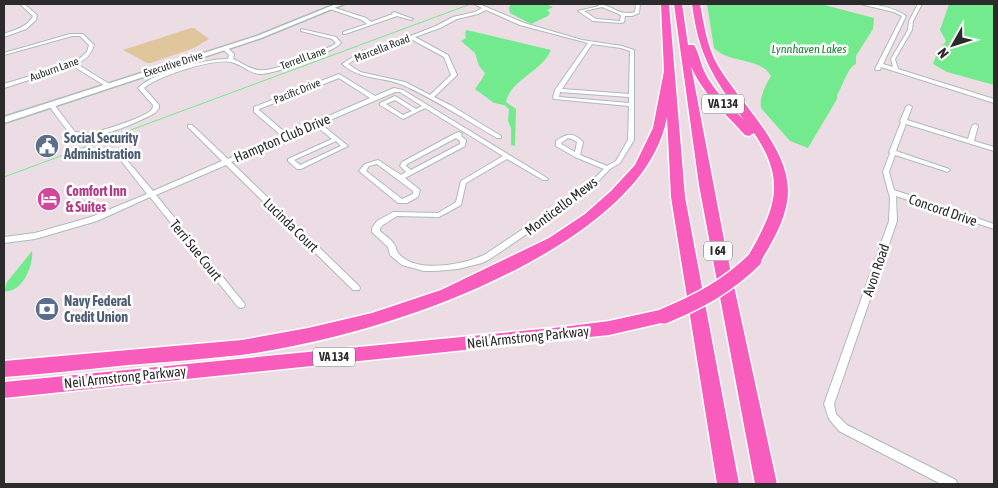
<svg xmlns="http://www.w3.org/2000/svg" width="998" height="488" viewBox="0 0 998 488" font-family="'Asap Condensed',sans-serif">
<style>
.green{fill:#e0c69c}
.water{fill:#74ea8e}
.lines{fill:none;stroke-linecap:round;stroke-linejoin:round}
.stream{stroke:#74ea8e;stroke-width:1}
.street-casing{stroke:#adbbb7;stroke-width:2}
.secondary-casing{stroke:#adbbb7;stroke-width:3}
.highway-casing{stroke:#fff;stroke-width:3}
.street{fill:#fff;fill-rule:evenodd}
.secondary{fill:#fff;fill-rule:evenodd}
.highway{fill:#f85cbc;fill-rule:evenodd}
.highway-bridge-casing{stroke:#fff;stroke-width:18;stroke-linecap:butt}
.highway-bridge{stroke:#f85cbc;stroke-width:15}
.labels{text-anchor:middle;dominant-baseline:central;stroke-width:5;stroke-linejoin:round;paint-order:stroke}
.far-street-label{font-size:11px;fill:#2b2b2b;stroke:#fff}
.far-water-label{font-size:12px;font-style:italic;fill:#128333;stroke:#fff}
.shield{fill:#fff;stroke:#6b6b6b;stroke-width:1}
.shield-label{font-size:12px;font-weight:bold;fill:#2b2b2b}
.service-label{font-size:14px;font-weight:bold;fill:#4e5e75;stroke:#fff;text-anchor:start}
.street-label{font-size:14px;fill:#2b2b2b;stroke:#fff}
.hotel-label{font-size:14px;font-weight:bold;fill:#b23c85;stroke:#fff;text-anchor:start}
</style>
<rect width="100%" height="100%" fill="#ecdde4"/>
<polygon class="green" points="191,28 194,28 209,39 194,48 151,63 147,63 123,50"/>
<g class="water">
<polygon points="511,4 545,4 553,7 547,10 550,13 548,16 531,24 510,13 509,8"/>
<path d="M 707,4 L 821,4 L 874,18 L 873,29 L 856,56 L 856,64 C 847,68 843,86 837,95 L 837,99 L 808,148 L 790,141 L 761,108 C 759,98 766,84 771,76 C 760,57 730,64 714,48 Z"/>
<polygon points="949,4 994,4 994,85 947,72 933,64 937,53 946,41 940,30"/>
<path d="M 467,30 L 551,50 C 542,72 511,79 506,102 L 516,109 L 515,146 L 511,145 L 511,128 L 508,121 L 509,109 L 504,105 L 494,103 L 475,89 L 482,79 L 485,73 L 479,66 L 475,53 L 461,41 L 466,38 L 465,32 Z"/>
<path d="M 32,251 C 34,266 21,294 4,291 L 7,282 Z"/>
</g>
<g class="lines">
<polyline class="stream" points="4,177 468,5"/>
<g class="street-casing">
<g id="street">
<path d="M 20,4 L 24,4 L 37,15 L 36,20 L 26,29 L 4,37 L 4,34 C 14,30 28,27 33,16 Z"/>
<path d="M 474,4 L 479,4 L 524,23 L 582,40 L 622,46 L 634,50 L 634,140 L 620,163 L 610,169 L 587,193 L 490,259 L 482,263 L 458,269 L 435,271 L 424,271 L 402,265 L 390,255 L 388,247 L 372,232 L 372,228 L 377,221 L 393,212 L 438,213 L 456,202 L 461,181 L 503,156 L 425,108 L 403,119 L 380,105 L 380,103 L 395,96 L 416,109 L 422,106 L 400,92 L 395,92 L 321,124 L 348,146 L 301,169 L 297,169 L 288,161 L 288,159 L 332,139 L 316,126 L 231,162 L 359,286 L 360,288 L 359,290 L 353,290 L 226,165 L 156,195 L 244,303 L 245,305 L 244,307 L 241,308 L 238,307 L 150,197 L 97,221 L 35,239 L 4,243 L 4,237 L 35,233 L 91,217 L 147,194 L 116,154 L 116,152 L 120,152 L 153,191 L 222,161 L 188,127 L 188,125 L 192,125 L 228,159 L 282,136 L 254,112 L 254,107 L 339,74 L 375,96 L 394,88 L 403,90 L 547,178 L 548,179 L 547,180 L 543,180 L 507,159 L 466,183 L 461,205 L 439,217 L 397,216 L 383,225 L 380,228 L 380,231 C 384,235 391,239 394,244 C 398,249 394,246 397,251 C 398,254 402,257 405,259 C 424,272 465,264 484,255 L 583,189 L 604,169 L 575,157 L 556,146 L 556,141 C 567,133 573,132 583,142 L 580,155 L 607,166 L 616,161 L 628,140 L 629,106 L 554,99 L 553,98 L 555,90 L 588,43 L 520,25 L 486,10 L 478,14 L 457,19 L 440,28 L 415,37 L 448,55 L 457,75 L 434,97 L 452,106 L 501,136 L 501,138 L 497,138 C 466,120 436,100 403,85 C 382,76 362,81 342,64 L 362,51 L 380,48 L 436,26 L 453,17 L 475,12 L 482,8 ZM 411,39 L 444,57 L 451,75 L 430,95 L 405,82 L 360,72 L 348,64 L 365,53 L 383,50 ZM 592,44 L 621,48 L 630,51 L 629,94 L 562,89 ZM 339,78 L 370,98 L 287,134 L 259,110 L 259,109 ZM 560,92 L 629,97 L 629,103 L 559,97 ZM 395,100 L 412,111 L 403,115 L 386,104 ZM 568,138 L 572,139 L 577,142 L 575,152 L 561,144 L 561,143 ZM 336,141 L 341,146 L 300,165 L 294,160 Z"/>
<path d="M 597,4 C 611,3 617,17 635,12 L 636,4 L 640,4 L 639,13 L 632,16 L 625,16 L 624,22 L 622,23 L 593,21 L 578,11 L 599,6 ZM 602,7 L 621,15 L 620,21 L 596,19 L 584,11 Z"/>
<path d="M 860,4 C 873,3 895,8 906,16 L 883,64 L 893,67 L 891,59 L 908,30 L 909,21 L 918,4 L 922,4 L 913,21 L 912,30 L 895,59 L 898,69 L 994,99 L 994,103 L 881,67 L 880,70 L 876,70 L 875,69 L 902,16 L 894,12 Z"/>
<polygon points="332,7 366,18 371,22 393,14 392,13 394,12 413,19 411,20 397,16 345,34 343,34 343,32 367,24 362,20 330,9 330,8"/>
<path d="M 301,29 L 336,37 L 341,43 C 331,53 274,75 259,74 C 249,73 241,64 231,62 C 213,58 158,76 144,88 L 159,105 L 159,108 L 155,113 C 138,122 90,144 73,135 C 67,132 53,111 48,104 L 49,103 L 53,103 L 75,132 C 80,133 85,133 91,133 C 101,131 148,117 152,109 C 153,108 153,106 153,105 L 138,88 C 154,72 205,59 228,59 L 229,55 L 223,49 L 223,47 L 227,47 L 234,54 L 233,59 C 241,62 249,69 258,70 C 275,73 315,52 332,46 L 336,43 L 332,39 L 301,31 Z"/>
<path d="M 70,34 L 83,34 L 94,45 C 91,54 86,60 77,64 L 111,85 L 111,87 L 107,87 L 73,66 L 4,88 L 4,84 L 66,65 L 78,60 L 87,52 L 89,45 L 80,36 L 72,36 L 4,55 L 4,53 Z"/>
<polygon points="909,105 912,107 907,120 968,139 972,126 975,124 977,125 978,126 974,141 994,147 994,151 906,124 896,151 949,169 950,170 947,172 945,171 895,155 889,172 894,190 994,224 994,229 896,196 897,221 834,404 836,414 847,425 956,480 957,484 941,484 839,431 829,419 824,404 889,221 890,198 883,172 890,153 889,152 890,150 901,122 900,121 906,107"/>
<path d="M 459,132 L 461,133 L 462,134 L 461,136 L 466,140 L 465,146 L 405,178 L 420,190 L 418,197 L 407,203 L 398,203 L 359,171 L 365,164 L 378,160 L 401,175 L 406,172 L 400,166 L 402,162 L 454,134 ZM 456,138 L 460,141 L 460,144 L 411,170 L 406,166 L 407,164 ZM 377,164 L 413,191 L 413,194 L 402,199 L 366,171 L 369,166 Z"/>
</g>
</g>
<g class="secondary-casing">
<polygon id="secondary" points="336,4 344,4 261,38 4,123 4,117 257,36"/>
</g>
<g class="highway-casing">
<g id="highway">
<path d="M 661,4 L 669,4 L 685,197 L 739,484 L 717,484 L 671,197 L 667,117 C 658,166 619,203 580,231 C 488,296 352,340 241,355 C 204,359 166,362 128,365 C 87,369 45,374 4,377 L 4,361 L 242,340 L 308,328 L 372,313 L 441,290 L 549,238 L 585,214 L 611,191 L 635,165 L 653,128 L 664,71 Z"/>
<path d="M 674,4 L 682,4 L 688,45 L 694,45 C 699,53 700,62 704,71 C 713,90 729,105 744,120 C 713,77 699,57 692,4 L 700,4 C 704,25 707,47 718,66 C 741,105 796,153 787,202 C 783,225 771,244 759,264 L 754,266 L 749,264 L 746,260 C 773,212 789,184 754,133 L 749,136 L 745,135 C 725,113 702,93 691,66 L 725,245 L 777,484 L 755,484 L 699,185 Z"/>
<polygon points="664,309 670,311 672,316 670,321 609,335 4,398 4,382 562,327 609,321"/>
</g>
</g>
<use href="#street" class="street"/>
<use href="#secondary" class="secondary"/>
<use href="#highway" class="highway"/>
<g class="highway-bridge-casing">
<path id="highway-bridge" d="M 664,316 C 698,302 728,286 754,260"/>
</g>
<use href="#highway-bridge" class="highway-bridge"/>
</g>
<defs>
<g id="civic-disc" transform="scale(1.25)"><circle r="9.5" fill="#5c6f8a" stroke="#fff"/><path d="M-.6-6.5H3V-4.5H.6V-3L4-1V1h2V6H-6V1h2V-1L-.6-3ZM-1.2 2.5V6h2.4V2.5Z" fill="#fff"/></g>
<g id="hotel-disc" transform="scale(1.25)"><circle r="9.5" fill="#d1479c" stroke="#fff"/><path d="M-6-4.5h1.5V1H6V5H4.5V3h-9V5H-6ZM-4 0a1.8 1.8 0 1 1 3.6 0ZM.5 0V-2.5h3Q6-2.5 6 0Z" fill="#fff"/></g>
<g id="bank-disc" transform="scale(1.25)"><circle r="9.5" fill="#5c6f8a" stroke="#fff"/><path d="M-6-4H6V4H-6ZM0-2.3a2.3 2.3 0 1 0 0 4.6a2.3 2.3 0 1 0 0-4.6Z" fill="#fff"/></g>
</defs>
<g fill-rule="evenodd">
<use href="#civic-disc" x="47" y="146"/>
<use href="#hotel-disc" x="49" y="199"/>
<use href="#bank-disc" x="47" y="309"/>
</g>
<g class="labels">
<g class="far-street-label">
<text transform="translate(382 48) rotate(-21)">Marcella Road</text>
<text transform="translate(303 58) rotate(-20)">Terrell Lane</text>
<text transform="translate(173 64) rotate(-18)">Executive Drive</text>
<text transform="translate(54 69) rotate(-20)">Auburn Lane</text>
<text transform="translate(297 91) rotate(-22)">Pacific Drive</text>
</g>
<g class="far-water-label">
<text x="809" y="49">Lynnhaven Lakes</text>
</g>
<g class="shield">
<rect x="702" y="94.5" width="42" height="19" rx="4"/>
<rect x="704" y="241.5" width="28" height="19" rx="4"/>
<rect x="313" y="347.5" width="42" height="19" rx="4"/>
</g>
<g class="shield-label">
<text x="723" y="104">VA 134</text>
<text x="718" y="251">I 64</text>
<text x="334" y="357">VA 134</text>
</g>
<g class="service-label">
<text x="64" y="138">Social Security<tspan x="64" dy="16">Administration</tspan></text>
<text x="64" y="301">Navy Federal<tspan x="64" dy="16">Credit Union</tspan></text>
</g>
<g class="street-label">
<text transform="translate(282 138) rotate(-23)">Hampton Club Drive</text>
<text transform="translate(561 206) rotate(-37)">Monticello Mews</text>
<text transform="translate(943 210) rotate(19)">Concord Drive</text>
<text transform="translate(291 225) rotate(44)">Lucinda Court</text>
<text transform="translate(196 250) rotate(51)">Terri Sue Court</text>
<text transform="translate(876 270) rotate(-71)">Avon Road</text>
<text transform="translate(528 337) rotate(-6)">Neil Armstrong Parkway</text>
<text transform="translate(125 377) rotate(-6)">Neil Armstrong Parkway</text>
</g>
<g class="hotel-label">
<text x="66" y="191">Comfort Inn<tspan x="66" dy="16">&amp; Suites</tspan></text>
</g>
</g>
<rect width="998" height="488" fill="none" stroke="#2b2b2b" stroke-width="10"/>
<g transform="translate(953 45) rotate(231)" stroke="#ffffff" stroke-width="4" paint-order="stroke">
<path d="M0-4L9 19L0 12L-9 19Z" fill="#2b2b2b"/>
<text y="-8" font-size="14" font-weight="bold" text-anchor="middle" fill="#2b2b2b">N</text>
</g>
</svg>
